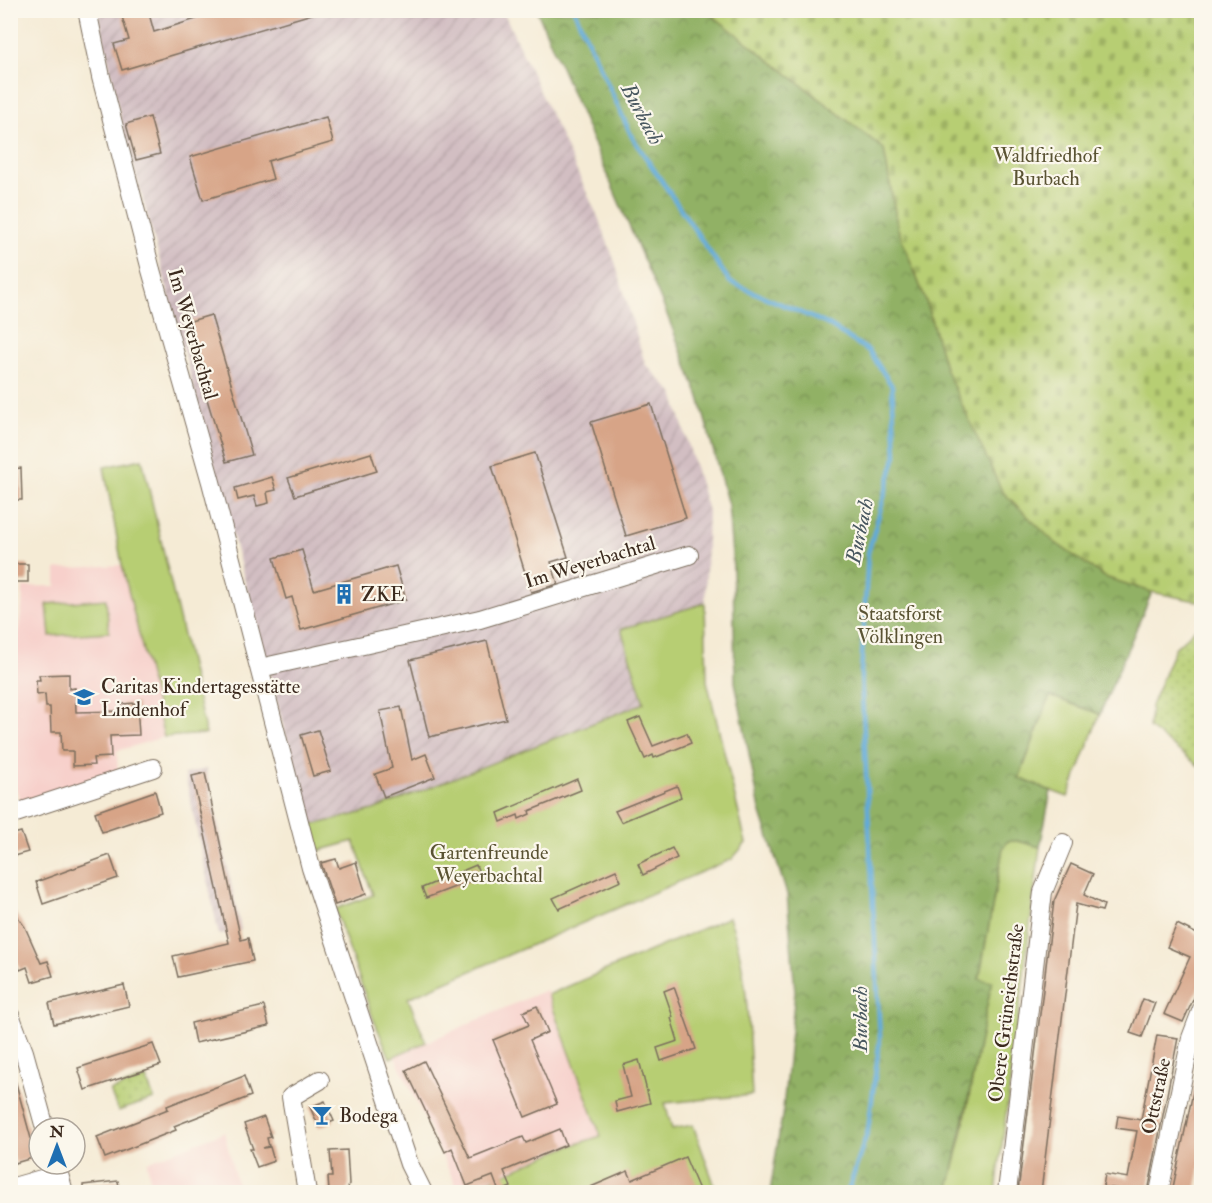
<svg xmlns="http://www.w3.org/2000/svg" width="1212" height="1203" viewBox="0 0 1212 1203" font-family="'IM FELL Double Pica',serif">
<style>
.built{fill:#f7d0cb}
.industrial{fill:url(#industrial-furrows)}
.green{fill:#b7ce73;stroke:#797c48;stroke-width:1.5}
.forest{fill:url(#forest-crowns);stroke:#666e42;stroke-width:1.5}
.cemetery{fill:url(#cemetery-stones);stroke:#797c48;stroke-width:1.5}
.park{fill:url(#park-dots);stroke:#797c48;stroke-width:1.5}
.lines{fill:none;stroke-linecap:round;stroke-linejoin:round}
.stream{stroke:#61aad9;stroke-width:4.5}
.building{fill:#d7a487}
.minor-casing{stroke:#7c6e5e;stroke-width:20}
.minor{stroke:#fff;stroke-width:18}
.labels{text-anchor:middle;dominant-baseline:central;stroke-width:4.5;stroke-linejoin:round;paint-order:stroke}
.park-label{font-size:20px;fill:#5a5333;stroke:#fbf7ec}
.street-label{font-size:20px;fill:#3b2a1e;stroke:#fbf7ec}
.poi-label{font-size:20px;fill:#3b2a1e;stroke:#fbf7ec;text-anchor:start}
.water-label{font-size:21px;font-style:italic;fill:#48575f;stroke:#fbf7ec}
</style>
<defs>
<pattern id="industrial-furrows" width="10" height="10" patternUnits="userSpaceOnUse" patternTransform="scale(1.5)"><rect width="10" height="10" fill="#d2bec2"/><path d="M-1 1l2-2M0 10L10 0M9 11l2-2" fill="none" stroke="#b5a3a6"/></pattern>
<pattern id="forest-crowns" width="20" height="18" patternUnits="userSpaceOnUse" patternTransform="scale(1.5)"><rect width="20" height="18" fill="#91b165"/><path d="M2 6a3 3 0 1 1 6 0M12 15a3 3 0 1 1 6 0" fill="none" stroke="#789053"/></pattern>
<pattern id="cemetery-stones" width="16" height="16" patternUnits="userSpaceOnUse" patternTransform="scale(1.5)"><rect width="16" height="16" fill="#b7ce73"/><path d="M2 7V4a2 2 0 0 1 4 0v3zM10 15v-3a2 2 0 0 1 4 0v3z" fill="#9eb163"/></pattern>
<pattern id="park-dots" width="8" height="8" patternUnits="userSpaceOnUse" patternTransform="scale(1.5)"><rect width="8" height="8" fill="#b7ce73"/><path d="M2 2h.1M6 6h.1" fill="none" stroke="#9eb163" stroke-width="1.8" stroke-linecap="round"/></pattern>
</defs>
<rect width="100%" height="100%" fill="#fbf7ec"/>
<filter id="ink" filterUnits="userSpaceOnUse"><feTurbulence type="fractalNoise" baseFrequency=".0167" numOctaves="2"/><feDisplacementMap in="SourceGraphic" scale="12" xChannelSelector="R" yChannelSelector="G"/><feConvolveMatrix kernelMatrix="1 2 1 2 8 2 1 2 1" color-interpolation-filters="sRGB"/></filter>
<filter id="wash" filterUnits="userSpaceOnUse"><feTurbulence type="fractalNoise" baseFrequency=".008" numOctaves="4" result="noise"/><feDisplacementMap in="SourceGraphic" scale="24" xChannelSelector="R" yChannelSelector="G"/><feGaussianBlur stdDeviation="1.35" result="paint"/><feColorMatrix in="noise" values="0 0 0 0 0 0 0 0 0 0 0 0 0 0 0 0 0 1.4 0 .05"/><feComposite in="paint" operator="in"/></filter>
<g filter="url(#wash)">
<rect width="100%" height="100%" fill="#f5ebd5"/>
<g class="built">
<polygon points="122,565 164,737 117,751 118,772 21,802 13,781 14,657 22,607 23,587 56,586 56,569"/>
<polygon points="546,990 601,1136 567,1147 528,1165 459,1192 395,1056"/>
<polygon points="224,1132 239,1192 152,1192 147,1162"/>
</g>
<g class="industrial">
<polygon points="98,11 503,11 598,217 615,262 645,364 673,393 708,511 705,603 622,629 644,703 373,810 310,827 157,250 122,126"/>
<polygon points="206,769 241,930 219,935 185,774"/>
</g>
<g class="green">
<polygon points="142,459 206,734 164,737 122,565 104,467"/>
<polygon points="106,599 109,632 50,636 47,604"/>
<polygon points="705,603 707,681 746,843 732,859 408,998 426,1042 390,1058 373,1018 335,909 373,895 354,841 318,851 309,826 373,810 644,703 621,629"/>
<polygon points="1050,696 1100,714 1068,797 1019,779"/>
<polygon points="1008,841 1018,841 1040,847 996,1192 948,1192 962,1134 991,982 979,980 1003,848"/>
<path d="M 729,917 C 750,971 748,1037 752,1095 L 665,1103 L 672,1129 L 693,1125 L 717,1192 L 461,1192 L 567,1147 L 601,1136 L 548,995 Z"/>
</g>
<path class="forest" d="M 537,11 L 707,11 L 884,149 L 898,229 L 926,301 L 946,370 L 1053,541 L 1105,577 L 1152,592 L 1100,714 L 1050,696 L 1019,778 L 1051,791 L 1040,847 L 1018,841 L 1008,841 L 1003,848 L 979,979 L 992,982 C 977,1052 964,1123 948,1192 L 770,1192 L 783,1109 L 795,992 L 787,894 L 760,810 L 735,682 L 733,568 L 728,505 L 699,397 L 666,312 Z"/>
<polygon class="cemetery" points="707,11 1201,11 1201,602 1152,592 1105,577 1053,541 1002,491 946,370 926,301 898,229 884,149"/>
<g class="park">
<polygon points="1201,629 1202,764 1200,767 1149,728 1151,706 1175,648 1194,630"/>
<polygon points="146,1078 154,1099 118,1111 110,1091"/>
</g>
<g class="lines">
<polyline class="stream" points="574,10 632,137 730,282 827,324 869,351 892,386 896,455 868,553 861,674 880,1038 868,1130 848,1192"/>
</g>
<g id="blocks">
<g class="building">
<polygon points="120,10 148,10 154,32 225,10 311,10 312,14 122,70 114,44 129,40"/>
<polygon points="150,117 160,154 136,160 126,124"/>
<polygon points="326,117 333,142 268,161 273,179 203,200 190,157"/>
<polygon points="211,315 252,455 226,462 184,323"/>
<polygon points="651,404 686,518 626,536 591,422"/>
<polygon points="371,453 377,471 295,496 288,478"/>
<polygon points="535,453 568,557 551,562 558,584 531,592 492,466"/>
<polygon points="21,468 22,500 10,500 10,469"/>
<polygon points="272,477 276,490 267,492 269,503 257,506 254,496 238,500 235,488"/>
<polygon points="302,550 314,590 396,566 406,600 301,630 292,597 286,599 274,558"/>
<polygon points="10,564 28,564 28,582 11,582"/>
<polygon points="487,641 506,719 429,737 410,660"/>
<polygon points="69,674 69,689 75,688 76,712 122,711 122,704 137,703 139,735 110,736 111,757 93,758 94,765 73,766 73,751 62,751 61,732 51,732 50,707 46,707 45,694 37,695 36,680 40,680 39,675"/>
<polygon points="401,707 412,760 426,754 435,777 384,797 375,774 392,768 380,711"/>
<polygon points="640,717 653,746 687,733 691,743 654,758 653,755 645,759 628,722"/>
<polygon points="318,730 331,771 313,776 301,735"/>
<polygon points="205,773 241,940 248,938 253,961 178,977 173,956 229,943 192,776"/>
<polygon points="577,779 581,790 529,811 530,814 519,819 518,815 501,822 498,813"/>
<polygon points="677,786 681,797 621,822 615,811"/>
<polygon points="155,791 161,812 102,832 95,812"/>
<polygon points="21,832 28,852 10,857 10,835"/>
<polygon points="672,848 677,858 643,875 638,864"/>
<polygon points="110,855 118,878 43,904 36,882"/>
<polygon points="336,859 339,868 356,862 366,894 335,905 321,863"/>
<polygon points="1071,864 1093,874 1084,895 1104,905 1102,911 1076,904 1041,1192 1018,1192 1054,901"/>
<polygon points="476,865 481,877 426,898 422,888"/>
<polygon points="616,870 621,881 559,909 553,898"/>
<polygon points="10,906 25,927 41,963 48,961 53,976 32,982 27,967 20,970 10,949"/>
<polygon points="1177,924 1199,935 1202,930 1202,980 1183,1022 1164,1014 1190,957 1167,947"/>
<polygon points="124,985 129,1006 54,1024 49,1003"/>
<polygon points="674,987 696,1049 661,1061 657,1048 678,1041 671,1018 673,1017 664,991"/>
<polygon points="1143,999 1155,1003 1142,1037 1130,1033"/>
<polygon points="264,1006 269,1026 195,1043 191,1023"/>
<polygon points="537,1006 548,1032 530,1040 557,1104 525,1117 493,1040 529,1025 523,1012"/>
<polygon points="1157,1035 1178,1038 1148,1192 1127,1192 1127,1190 1103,1187 1105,1174 1128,1178 1137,1131 1116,1128 1118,1116 1141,1120"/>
<polygon points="153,1044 161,1065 85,1090 78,1068"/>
<polygon points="639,1060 650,1103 617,1112 615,1101 631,1097 623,1065"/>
<polygon points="424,1061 470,1158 523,1137 526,1143 560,1129 566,1145 504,1171 511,1187 499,1192 493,1176 467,1186 452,1148 445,1152 406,1070"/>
<polygon points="1197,1073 1202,1073 1202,1157 1195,1192 1172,1192"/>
<polygon points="10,1076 14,1076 36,1157 15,1163 10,1145"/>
<polygon points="244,1076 251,1096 174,1126 176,1130 105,1158 97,1137 168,1109 167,1106"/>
<polygon points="325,1101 334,1121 319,1127 310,1107"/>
<polygon points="264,1117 271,1137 267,1138 269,1146 263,1148 270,1147 274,1161 257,1167 250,1149 253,1149 244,1124"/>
<polygon points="347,1150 349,1184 347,1192 329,1192 328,1177 332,1177 330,1151"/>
<polygon points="685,1157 700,1192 579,1192 628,1171 632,1180"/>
<polygon points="118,1181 120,1192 83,1192 83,1185"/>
</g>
</g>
</g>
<g filter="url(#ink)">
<use href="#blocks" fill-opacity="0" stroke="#7c6e5e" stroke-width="1.5"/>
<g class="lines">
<g class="minor-casing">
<g id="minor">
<polyline points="87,10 101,77 151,270 211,482 311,868 409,1164 423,1192"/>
<polyline points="260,668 480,619 689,555"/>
<polyline points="10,815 153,768"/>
<polyline points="10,1015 24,1052 45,1128"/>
<polyline points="56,1164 64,1192"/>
<polyline points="10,1188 59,1174"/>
<polyline points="307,1192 291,1097 320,1080"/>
<polyline points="1007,1192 1043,892 1063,843"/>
<polyline points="1159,1192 1191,1038 1202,1009"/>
</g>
</g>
<use href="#minor" class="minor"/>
</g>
</g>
<defs>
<g id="building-bare" transform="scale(1.62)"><path d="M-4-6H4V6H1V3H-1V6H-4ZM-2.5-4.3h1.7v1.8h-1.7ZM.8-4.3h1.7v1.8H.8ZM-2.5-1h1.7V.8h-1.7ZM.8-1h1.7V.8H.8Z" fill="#1f6fb2" stroke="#fbf7ec" stroke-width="2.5" paint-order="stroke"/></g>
<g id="school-bare" transform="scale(1.62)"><path d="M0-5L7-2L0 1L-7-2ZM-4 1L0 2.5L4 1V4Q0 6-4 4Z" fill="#1f6fb2" stroke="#fbf7ec" stroke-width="2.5" paint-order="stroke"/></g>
<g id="bar-bare" transform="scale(1.62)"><path d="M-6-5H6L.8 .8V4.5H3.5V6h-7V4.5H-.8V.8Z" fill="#1f6fb2" stroke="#fbf7ec" stroke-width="2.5" paint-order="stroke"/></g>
</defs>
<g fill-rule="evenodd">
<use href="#building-bare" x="344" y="594"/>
<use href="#school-bare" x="84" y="697"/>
<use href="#bar-bare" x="322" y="1115"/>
</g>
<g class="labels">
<g class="park-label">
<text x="1046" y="155">Waldfriedhof<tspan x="1046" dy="23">Burbach</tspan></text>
<text x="900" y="613">Staatsforst<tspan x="900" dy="23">Völklingen</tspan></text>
<text x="489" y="852">Gartenfreunde<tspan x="489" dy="23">Weyerbachtal</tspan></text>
</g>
<g class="street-label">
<text transform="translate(193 334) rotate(74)">Im Weyerbachtal</text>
<text transform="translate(590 562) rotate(-17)">Im Weyerbachtal</text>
<text transform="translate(1006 1013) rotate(-83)">Obere Grüneichstraße</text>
<text transform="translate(1156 1096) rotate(-78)">Ottstraße</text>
</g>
<g class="poi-label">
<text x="361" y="594">ZKE</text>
<text x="101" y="686">Caritas Kindertagesstätte<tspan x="101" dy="23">Lindenhof</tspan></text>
<text x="339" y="1115">Bodega</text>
</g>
<g class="water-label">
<text transform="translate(642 114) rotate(62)">Burbach</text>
<text transform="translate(860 531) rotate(-78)">Burbach</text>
<text transform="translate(860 1019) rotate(-90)">Burbach</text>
</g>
</g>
<rect width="1212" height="1203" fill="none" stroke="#fbf7ec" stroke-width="36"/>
<g transform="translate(57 1146)"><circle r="28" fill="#fbf7ec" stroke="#aea59a" stroke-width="1.5"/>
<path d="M0-4.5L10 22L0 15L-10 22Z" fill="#1f6fb2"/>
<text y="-9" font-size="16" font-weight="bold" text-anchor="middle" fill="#3b2a1e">N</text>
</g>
</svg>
